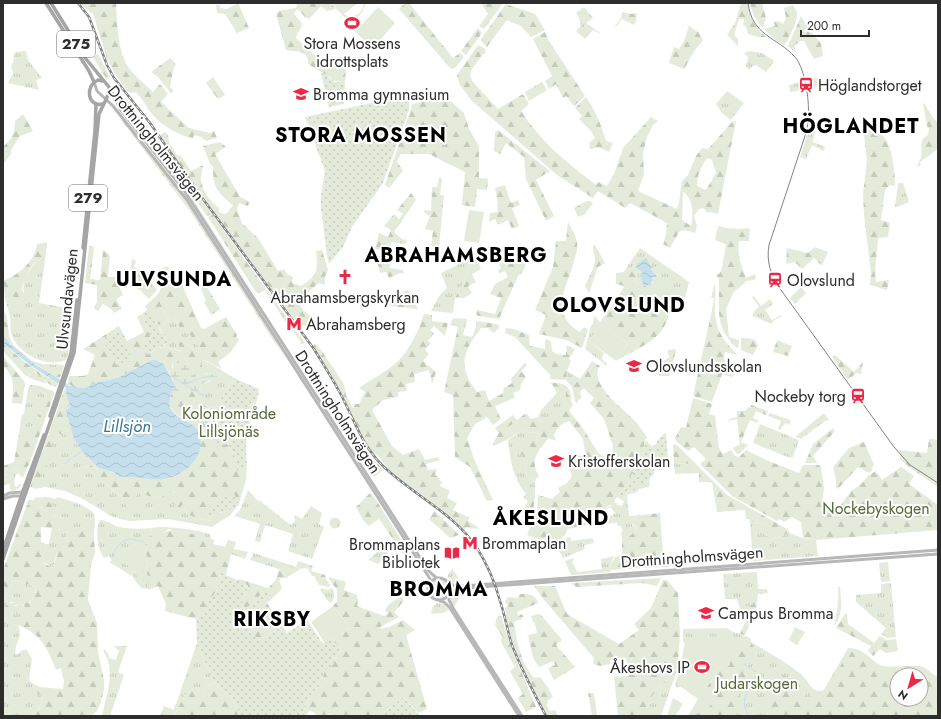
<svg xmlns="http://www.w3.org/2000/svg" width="941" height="719" viewBox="0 0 941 719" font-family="Jost,sans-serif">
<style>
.grass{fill:url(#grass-tufts);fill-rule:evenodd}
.forest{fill:url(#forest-firs);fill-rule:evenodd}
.wetland{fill:url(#wetland-marsh)}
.garden{fill:url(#garden-dots)}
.pitch{fill:#e5ebda}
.water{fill:url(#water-waves)}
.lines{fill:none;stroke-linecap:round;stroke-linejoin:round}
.stream{stroke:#c5e0ec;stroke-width:1}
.secondary{stroke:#b7b7b7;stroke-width:3}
.primary{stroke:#a5a5a5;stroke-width:3.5}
.tram{stroke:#828282;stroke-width:1}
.rail-casing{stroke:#828282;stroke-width:2.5}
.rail{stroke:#fff;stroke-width:1;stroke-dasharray:3;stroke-linecap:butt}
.labels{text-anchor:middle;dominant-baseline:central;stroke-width:4;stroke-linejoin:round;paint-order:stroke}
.shield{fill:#fff;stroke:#6c6c6c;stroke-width:1}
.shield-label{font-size:15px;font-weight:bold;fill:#2d2d2d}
.poi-label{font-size:16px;fill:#2d2d2d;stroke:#fff;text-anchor:start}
.street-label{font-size:16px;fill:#2d2d2d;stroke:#fff}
.park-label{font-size:16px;fill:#546a39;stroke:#fff}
.water-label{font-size:17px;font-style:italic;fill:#397692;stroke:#fff}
.district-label{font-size:20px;font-weight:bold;letter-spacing:1px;fill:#000;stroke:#fff}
</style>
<defs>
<pattern id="grass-tufts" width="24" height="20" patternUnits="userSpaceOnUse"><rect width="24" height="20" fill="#e5ebda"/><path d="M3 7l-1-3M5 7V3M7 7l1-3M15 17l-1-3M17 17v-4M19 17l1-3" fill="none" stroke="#c5cabb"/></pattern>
<pattern id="forest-firs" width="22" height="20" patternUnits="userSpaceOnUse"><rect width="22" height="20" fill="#e5ebda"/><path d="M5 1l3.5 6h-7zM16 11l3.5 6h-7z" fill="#c5cabb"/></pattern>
<pattern id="wetland-marsh" width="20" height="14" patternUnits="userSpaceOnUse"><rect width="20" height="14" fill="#e5ebda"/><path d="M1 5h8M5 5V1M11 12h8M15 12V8" fill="none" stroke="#c5cabb"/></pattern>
<pattern id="garden-dots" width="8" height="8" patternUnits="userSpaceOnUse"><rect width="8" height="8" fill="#e5ebda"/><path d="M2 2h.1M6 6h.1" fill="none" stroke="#c5cabb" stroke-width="1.8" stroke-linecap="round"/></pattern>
<pattern id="water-waves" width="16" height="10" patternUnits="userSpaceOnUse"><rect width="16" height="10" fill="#c5e0ec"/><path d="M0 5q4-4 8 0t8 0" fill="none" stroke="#aac0cb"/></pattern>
</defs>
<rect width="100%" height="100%" fill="#fff"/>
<g class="grass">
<polygon points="584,7 593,18 586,23 600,33 600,34 593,30 585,39 576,31 581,26 579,18 576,13"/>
<polygon points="26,51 28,60 42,78 36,80 39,90 8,83 13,73 11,66 13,62 15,52"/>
<polygon points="750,51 762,53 773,60 774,62 766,72 756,65 753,66 749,70 746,66 748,57 744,53"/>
<polygon points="821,77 822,86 790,92 789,85"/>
<polygon points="727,91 744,103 731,120 722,113 716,104"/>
<polygon points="119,98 126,98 212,214 207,216 173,165 130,107"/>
<path d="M 121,100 L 126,104 L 133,113 L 131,115 L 132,116 L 134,114 L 137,118 L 135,119 L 137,121 L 138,120 L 148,134 C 139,130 123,110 119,101 Z"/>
<polygon points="126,113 142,132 151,139 172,168 270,318 186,191 125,114"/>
<polygon points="122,119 187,201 257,310 283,354 273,340 190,211 121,120"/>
<polygon points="809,129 815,130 813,142 825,147 824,151 812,145 806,159 800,157"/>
<polygon points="898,183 903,183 909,202 897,207 895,207"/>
<polygon points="718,226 732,229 726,244 715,240"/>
<path d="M 640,248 L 689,282 L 685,297 L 673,295 L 671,306 L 667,295 L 651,304 L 647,301 L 646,296 L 655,290 L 654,281 L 652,283 L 652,280 L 654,277 L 658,277 L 657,275 L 651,269 L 652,267 L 650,263 L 639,270 L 642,274 L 641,280 L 644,286 L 642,288 L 634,281 L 637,277 L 637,273 C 633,269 629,272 623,273 Z"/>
<polygon points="474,257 463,284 455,298 453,313 431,311 439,296 447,288 441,273"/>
<polygon points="132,259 136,261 134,267 146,276 157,290 149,299 140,290 131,285 129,279"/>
<path d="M 37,260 L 45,260 L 39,303 L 62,307 L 72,312 L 68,354 L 66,360 C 47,368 20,355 12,336 C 10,331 11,324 10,318 C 9,311 7,305 5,299 L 11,298 L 24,292 C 21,281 31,268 37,260 Z"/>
<polygon points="266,289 305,343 303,344 300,344 301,342 293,331 292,332 265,290"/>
<polygon points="754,296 761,306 770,299 773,304 765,310 772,320 781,315 782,316 773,321 772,324 752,316 755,310 759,307 752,297"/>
<polygon points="164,301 180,328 189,332 201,351 198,353 185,343 183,352 163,346 168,343 158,325 169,321 160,303"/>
<polygon points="594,316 600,322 601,324 589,341 604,353 602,359 607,364 606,365 585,349 591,326 593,324"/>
<path d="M 202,360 C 209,361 227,374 234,378 L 216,407 L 206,409 L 206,406 L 199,402 L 196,392 L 200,389 L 201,384 L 209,382 L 213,374 L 206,373 L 202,373 Z"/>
<polygon points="42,364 63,365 64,366 61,375 45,368"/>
<polygon points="33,371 42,378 47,384 30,378 25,375 29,375"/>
<polygon points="567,371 580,379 572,387 566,380"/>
<polygon points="30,385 37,385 35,387 45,395 47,398 35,425 28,428 20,427 22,414 24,414 28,389"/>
<polygon points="553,386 559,386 566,390 565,407 548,418 544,423 540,421 538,417 541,410 556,394 557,392"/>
<path d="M 65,388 L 69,391 L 74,439 L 81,450 L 119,477 C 110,473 98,471 90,465 L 85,467 L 123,498 L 133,508 L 137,492 L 158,498 L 171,492 L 178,491 L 177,510 L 183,504 L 187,514 L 199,519 L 212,521 L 209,518 L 219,513 L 235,509 L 230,515 L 212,527 L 168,519 L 130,521 L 120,519 L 111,516 L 83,499 L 65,491 L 45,487 L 36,489 L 30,487 Z"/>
<polygon points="770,413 790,420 791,421 790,425 785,423 780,430 778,429 781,421 768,416"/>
<polygon points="824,413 829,420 825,421 801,439 795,437"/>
<polygon points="760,424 799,440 793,457 790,458 753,443"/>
<path d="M 524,428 L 527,433 L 532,432 L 540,434 L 537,439 L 521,452 C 526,462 523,478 535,482 L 535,494 L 526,494 C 513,479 510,459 508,440 Z"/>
<polygon points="674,463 692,464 699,473 675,474"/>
<polygon points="15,468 23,477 23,478 18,473 16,474 14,482 15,486 17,487 19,484 21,485 19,488 11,492 9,484 3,485 3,475 10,474"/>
<path d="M 650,478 L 649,487 L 639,489 L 637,492 L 627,495 L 629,516 L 642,515 L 634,519 L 627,519 L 637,529 L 631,535 L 622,539 L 621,532 L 623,531 L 621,526 L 618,526 L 617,523 L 599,524 L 600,521 L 602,522 L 615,513 L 610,507 L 604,511 L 599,512 C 606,508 614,502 622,506 L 624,501 L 616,497 L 617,496 L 624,499 L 628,491 L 635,490 L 637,483 L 645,487 Z"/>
<polygon points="248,490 258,501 259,500 289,524 292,525 295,520 294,518 295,515 302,519 311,506 322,513 319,524 324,527 312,559 288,551 293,534 265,525 260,542 255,541 260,524 235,516 241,508"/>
<path d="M 46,497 L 56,499 L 57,497 C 65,499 90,506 94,514 C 96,517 94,531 94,536 L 89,530 L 84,528 L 76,537 L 74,533 L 69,530 L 65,539 L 68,542 L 68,545 L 65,549 L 57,552 L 53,568 L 50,566 L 43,562 L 46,544 L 49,544 L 52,528 L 59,530 L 63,527 L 65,527 C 59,519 51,514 43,507 L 39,507 L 36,504 L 31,502 L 26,507 L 28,500 L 34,500 L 34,498 Z"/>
<circle cx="335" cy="523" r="5.5"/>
<path d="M 100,520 C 107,520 112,525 119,527 C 130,529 140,529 152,528 L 149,540 L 145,549 L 147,557 L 146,571 L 154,575 L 156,579 L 148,588 L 148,589 L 141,588 L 132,576 L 109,562 L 112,560 L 109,556 L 104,558 C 97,548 95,531 100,520 Z"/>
<path d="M 750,522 C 759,522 769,524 776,531 L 765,542 L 790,533 L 805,539 L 816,540 L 818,556 L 753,561 Z"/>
<path d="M 157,527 C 176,527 191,529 210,534 L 211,539 L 215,540 L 213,544 L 209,539 L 186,532 L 182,534 L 169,529 L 163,533 L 160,529 Z"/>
<polygon points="567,537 570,537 571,541 593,538 594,543 584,545 585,549 563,558 559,551 560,547 562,548 565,543 564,542"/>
<polygon points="228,540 236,542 234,549 248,552 245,559 231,554 231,550 225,547"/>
<polygon points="383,547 388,554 378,564 368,560"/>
<polygon points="251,552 296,567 299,570 286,578 283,570 282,568 279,569 250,560 253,554"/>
<polygon points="614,556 610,565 611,572 572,575 570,573 565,561 573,558 574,560 572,561 577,572 602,569 601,559"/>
<polygon points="888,562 890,581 881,582 879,563"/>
<path d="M 452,569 L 458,577 L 462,585 C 455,585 452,584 448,578 L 448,575 Z"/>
<polygon points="757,572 758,589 767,589 768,593 758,594 757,603 754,601 752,605 746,607 740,599 725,599 723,574"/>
<circle cx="439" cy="589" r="10"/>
<path d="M 14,580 L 36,587 L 35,594 L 28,605 C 23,601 20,601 14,603 L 11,602 L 6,606 L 15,606 L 20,604 L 25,607 L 20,617 L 20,625 L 18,625 C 24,637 13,645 16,655 L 23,650 L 27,650 L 32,659 L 29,680 L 33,684 L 33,691 L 40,695 L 42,702 L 34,716 L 3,716 L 3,602 L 9,591 L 12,581 Z"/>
<polygon points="891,583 896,637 887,638 881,634 886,628 856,602 856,595 881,593 881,584"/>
<path d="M 838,587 L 840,587 C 841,602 844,614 834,626 C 837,613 839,601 838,587 Z"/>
<path d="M 321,588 L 328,590 L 332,588 C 336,593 335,598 331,603 L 327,600 L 320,590 Z"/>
<path d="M 457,590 L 462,590 L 460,597 L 454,607 C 450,599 449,595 457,590 Z"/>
<polygon points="437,603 444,604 449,610 443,613 432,614 431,613 433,607"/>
<polygon points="795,627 805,632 797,645 789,640"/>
<path d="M 727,628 C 734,634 744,634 751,639 L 751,642 C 768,652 786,662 801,674 C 809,681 812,695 824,690 L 848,648 C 866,648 869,661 883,666 C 894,671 908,664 920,666 C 927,667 931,674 938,677 L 938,716 L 688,716 L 698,699 L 680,686 L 678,688 L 675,685 L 681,666 L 684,644 L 685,648 L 685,641 L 685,643 L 683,642 L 683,629 ZM 698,652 L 721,666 L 699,699 ZM 897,675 L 921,675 L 921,699 L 897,699 Z"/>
<polygon points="197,643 214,683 207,686 203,693 185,694 174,716 160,716 164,706 174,710"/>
<path d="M 114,646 L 127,646 L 118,672 L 124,675 L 110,716 L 102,716 C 106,697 114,678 107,658 C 106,655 104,653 103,650 L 105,650 L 109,655 L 109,658 L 116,660 L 119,651 Z"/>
<polygon points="676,673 661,716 644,716 645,711 655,691"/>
</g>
<g class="forest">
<path d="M 79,3 L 116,3 C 117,21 117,42 124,59 C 129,72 143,82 153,92 L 160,84 L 168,94 L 161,102 L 189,128 L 210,133 L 214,131 L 217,138 L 206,141 L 201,137 L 194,135 L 193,139 C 177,134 163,127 152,114 C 146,107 143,98 135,92 L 132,93 L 128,92 L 117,77 L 107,59 L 93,14 Z"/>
<polygon points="238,3 249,28 237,33 225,14 217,13 216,5 220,5 220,8 227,9"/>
<path d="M 296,3 L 331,3 L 336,9 L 327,11 L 321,6 L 309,19 C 303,18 302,11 297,9 L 294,14 L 302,23 C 302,29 297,32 296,38 L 313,54 L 329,67 L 334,67 L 342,61 L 346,67 L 345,82 L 332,81 L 331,78 L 308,64 C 309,48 294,53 286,50 L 276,14 L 279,11 L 295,8 L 297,6 Z"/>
<polygon points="405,3 409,3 453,58 460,53 464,57 455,68 451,69 399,9"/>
<polygon points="481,3 503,3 484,29 479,26 488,14"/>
<path d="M 741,3 L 748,3 C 749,17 756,28 766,37 L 758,37 L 748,34 L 746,27 L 743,24 L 744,22 L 744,19 L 739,19 L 734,35 L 738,39 L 738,46 L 727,35 L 735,23 Z"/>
<path d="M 750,3 L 762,3 L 766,18 L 763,27 L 764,29 L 775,26 L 774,22 L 778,21 L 783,24 L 786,18 L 784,8 L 793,5 C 794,7 797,11 797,14 C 797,23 789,38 784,46 C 768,34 754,24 750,3 Z"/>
<polygon points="506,4 535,14 545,30 531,37 521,26 507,20 487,47 481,41 481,39"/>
<polygon points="622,12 632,14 637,13 636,21 634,25 622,19 616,27 615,26 621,18"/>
<polygon points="801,16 808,29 821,43 823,56 814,59 804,41 800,41 794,46 797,54 788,46"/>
<polygon points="689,26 698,32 703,40 695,50 684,69 669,63 674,47 679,49 684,41"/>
<polygon points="478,28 482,33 466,55 461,51"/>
<polygon points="545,32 549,41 585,96 574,106 566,96 563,98 556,84 549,89 545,81 552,76 533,39"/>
<path d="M 478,45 L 484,48 L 486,53 L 483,54 L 472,69 L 470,75 L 472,81 L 498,109 L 523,94 L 529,104 L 521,111 C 541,142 567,163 596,185 L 598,182 L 607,186 L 614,174 L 623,148 L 651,117 L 658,121 L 653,125 L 647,137 L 643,153 L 644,174 L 638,191 L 677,209 L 679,202 L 682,181 L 688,175 L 696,156 L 702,148 L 708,149 L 732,122 L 736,121 L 718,214 L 710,212 L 708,213 L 703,208 L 699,209 L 694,216 L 697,226 L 695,233 L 684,230 L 679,232 L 670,248 L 663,244 L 666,235 L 667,223 L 630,203 L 625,208 L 598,191 L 593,198 L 557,175 L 472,101 L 460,85 L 457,75 ZM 707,158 L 712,160 L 716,173 L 706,190 L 697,186 C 697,175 701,167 707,158 ZM 683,192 C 693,197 694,216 691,226 L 682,220 Z"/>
<polygon points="98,54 110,77 107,80 93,57"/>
<path d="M 170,58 L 176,64 C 172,70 172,79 170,87 L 174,91 L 171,93 L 158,77 L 151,72 Z"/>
<polygon points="213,77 225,95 218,99 206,83"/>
<polygon points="542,82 547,90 529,101 525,92"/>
<polygon points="445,96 464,113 469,129 479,146 479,178 488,179 487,190 477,189 475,207 462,205 465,172 429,154 401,154 397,161 403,171 389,188 385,185 410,112 412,104"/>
<path d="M 586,97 C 596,111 601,125 606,141 L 613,143 L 609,152 L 598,147 L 590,149 L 589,143 L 595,138 L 591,131 L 579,119 L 582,116 L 575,108 Z"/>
<path d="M 924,103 L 934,119 L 938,123 L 938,149 L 920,162 L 921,165 L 917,167 C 918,163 920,161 921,158 C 924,149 917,140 928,135 L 929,129 L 927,126 L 923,104 Z"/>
<path d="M 23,114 L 33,131 L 20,136 L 11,150 L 11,154 L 3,164 L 3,147 C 12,139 15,133 15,121 Z"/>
<path d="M 866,121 C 872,126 879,131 883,136 C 893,147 895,172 895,186 L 890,185 L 885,190 L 881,220 L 890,223 L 888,237 L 878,238 L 875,273 L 876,282 L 889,280 L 887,290 L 870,285 L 871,273 L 864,215 L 863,194 L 867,160 L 863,126 Z"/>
<polygon points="498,130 550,171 536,180 554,216 546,221 526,179 524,157 506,143 500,154 494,151 495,132"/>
<path d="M 165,132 L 168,135 L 169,142 L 177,155 L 181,156 L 191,171 L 203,165 C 203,170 200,176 201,181 C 203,192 211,202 219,208 L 219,212 L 223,214 L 227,213 L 233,205 C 217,192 213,188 213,167 L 210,164 L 203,146 L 220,142 L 226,147 L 215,154 L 240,197 L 250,202 L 248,206 L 239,203 L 237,209 L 242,223 L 258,238 L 278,271 L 284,269 L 287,274 L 293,277 L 292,283 L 301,286 C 318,275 318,270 316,251 L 322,250 L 328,270 L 325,276 L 325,285 L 319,283 L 309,291 L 308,297 L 306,296 L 297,299 L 303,310 L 315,320 C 312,325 307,325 302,326 L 294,319 L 194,185 L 160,135 Z"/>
<polygon points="439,177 442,179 440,195 444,195 439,247 431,246 433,231 425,229 430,216 424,212 425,210 431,211 432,187 437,187"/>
<polygon points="505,185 511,203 518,200 520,205 512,208 519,226 512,229 508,220 498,225 495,219 489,222 490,213 498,212 497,205 498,204 495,188"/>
<polygon points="411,193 416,200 394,232 402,239 407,240 406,244 391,242 390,268 403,270 404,274 400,273 389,278 386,272 380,273 376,256 387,256 387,250 370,249 370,246 376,247 379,233 388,237 391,230 384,226 394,214 399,219 403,214 397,210"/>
<polygon points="587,201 590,201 593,203 585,214 578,217 574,208"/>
<polygon points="212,214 266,289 260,293 256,292 208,217"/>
<path d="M 568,222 C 571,228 576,236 577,242 C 578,248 576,255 574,261 C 567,288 548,313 580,332 L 584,327 L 588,329 L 582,348 L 566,340 L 539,334 L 546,315 L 535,310 L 553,267 L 556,241 L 566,241 Z"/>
<path d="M 732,228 L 739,229 L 750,228 L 749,241 L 739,241 C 737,255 741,265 746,278 L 755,274 L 756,278 L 754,280 L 747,281 L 734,292 L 730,300 L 726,309 L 729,337 L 739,340 L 738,348 L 737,348 C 713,326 720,308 719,279 L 716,275 L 720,273 L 722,268 L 726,244 Z"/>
<path d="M 47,242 L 45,260 L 37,260 L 30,268 L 22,287 L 24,301 L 11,298 L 5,299 L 3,281 C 19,274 34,263 37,244 Z"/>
<path d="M 595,245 L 605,263 L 598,267 L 589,293 L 585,286 C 588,278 595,268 595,259 C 595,255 593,251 593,246 Z"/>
<polygon points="89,246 94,247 90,279 100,280 103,250 108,253 110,256 108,277 117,277 117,282 123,295 116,299 122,309 114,313 110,308 103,304 98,311 94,309 97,302 97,285 85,283"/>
<path d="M 488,247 L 504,247 L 504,250 L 500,253 L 506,265 L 526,256 C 527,263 524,273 518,276 L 499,319 L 478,316 L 476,314 L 477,310 L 495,314 L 501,298 L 490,294 L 495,284 L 508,277 L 505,271 L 500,273 L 498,270 L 501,268 L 494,255 L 479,264 L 481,269 L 472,274 L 476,282 L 468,286 L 472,293 L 464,298 L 455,298 L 463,284 L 474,257 Z"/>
<polygon points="815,247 828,252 823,263 821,265 814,258 802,269 795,262 786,264 787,248 808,253"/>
<path d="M 168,266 L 172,280 L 179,278 L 201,328 L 204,329 L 226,317 L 237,335 L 236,336 L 239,340 L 230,353 L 218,362 L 222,369 L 207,361 L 202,360 L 202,373 L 213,374 C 211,382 207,382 201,384 L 185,358 L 172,364 L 172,370 L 169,372 L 164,364 L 154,359 L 117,378 L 94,383 L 85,388 L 78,388 L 68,384 L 69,376 L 83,376 L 88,374 L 95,355 L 83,349 L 119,326 L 127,341 L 144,332 L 137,317 L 142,314 L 151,338 L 146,355 L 163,346 L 182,352 L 178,343 L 179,341 L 185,343 L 198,353 L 201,351 L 189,333 L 180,328 L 164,301 L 160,303 L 169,321 L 158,325 L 145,306 C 162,291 163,292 161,269 Z"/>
<path d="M 630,271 C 634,271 637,271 638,276 L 634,281 L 642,288 L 644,286 L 651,285 L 654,281 L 658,285 L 655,290 L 647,296 L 649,299 L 647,301 L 650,304 L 662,288 C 670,299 672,304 668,317 C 662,341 636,349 616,361 L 628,344 L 601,324 L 600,322 L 619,296 L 624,286 L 616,284 L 616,273 L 627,272 Z"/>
<polygon points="199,274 220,309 219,310 211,315 204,302 206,301 196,277 197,275"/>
<path d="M 715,283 C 716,290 715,297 715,305 C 714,327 722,340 738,355 L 725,352 L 724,358 L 728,372 L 734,374 L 732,377 L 722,374 L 712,402 L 693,396 L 712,310 L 714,298 L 711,298 Z"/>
<polygon points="801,287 806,293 795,304 790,298"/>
<polygon points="408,290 418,309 391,306 388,304 388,299"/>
<path d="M 3,307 L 7,317 L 9,336 L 13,345 L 32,361 L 42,364 L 45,368 L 61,375 L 59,379 C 48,373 7,347 3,335 C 1,329 3,314 3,307 Z"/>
<path d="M 424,314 L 432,315 L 432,321 L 448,323 L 445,336 L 434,326 L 430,330 L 434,333 L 428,341 L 431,343 L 425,350 L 429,354 L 423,361 L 436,372 L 432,384 L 429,370 L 414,374 L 415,382 L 406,384 L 407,391 L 398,392 L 398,397 L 383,400 L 372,410 L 392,446 L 403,455 L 419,449 L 425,460 L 438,457 L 440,460 L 426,464 L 428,470 L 437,469 L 435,475 L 440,478 L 439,480 L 442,482 L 440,486 L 450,491 L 447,498 L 457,503 L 453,510 L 468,517 L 470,516 L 468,521 L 479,528 L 478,529 L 472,528 L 471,529 L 467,527 L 465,529 L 467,535 L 446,514 L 388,469 L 379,457 L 372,452 L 355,423 L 342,394 L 333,378 L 313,346 L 315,344 L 321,350 L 344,384 L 346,395 L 353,408 L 354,407 L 355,404 L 359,404 L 365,392 L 359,388 C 370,380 386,372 396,363 C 410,350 418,332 424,314 Z"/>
<path d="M 454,318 L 467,319 L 463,335 L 472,337 L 476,327 L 476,321 L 497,324 L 499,326 L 499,328 L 494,333 L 488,328 L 481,328 C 463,351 457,367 477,392 L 485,390 L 489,401 L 503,393 L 504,388 L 512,383 L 511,379 C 516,374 519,368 525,363 L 527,365 L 521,371 L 526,377 L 521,384 L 520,390 L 513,393 L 515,398 L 495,406 L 501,419 L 493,425 L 487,417 L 475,424 L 467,438 L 474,459 L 493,500 L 487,501 L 470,467 L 455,457 L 453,395 L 444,392 L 458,327 L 450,325 L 452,320 Z"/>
<polygon points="506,328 514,329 529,335 530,346 545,349 545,339 551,341 552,351 557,354 566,355 567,345 575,349 569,359 571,361 567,371 566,380 550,379 550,375 515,337 505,333"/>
<polygon points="741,338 747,338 755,340 758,345 753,355 741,350"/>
<polygon points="777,340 792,346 788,356 773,352"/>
<path d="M 3,344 L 25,362 L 45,376 L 59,382 L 57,386 L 55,387 C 47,384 41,377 34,371 L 28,375 L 25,375 L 3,351 Z"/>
<polygon points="674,349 676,350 670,376 659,376 658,364 670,357 667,352 669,350"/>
<polygon points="835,355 854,372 863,362 861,374 856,373 848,380 832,357"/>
<path d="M 3,356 L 24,381 L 25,383 L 22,404 L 12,403 C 14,387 15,377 3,366 Z"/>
<path d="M 592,361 L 600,366 C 587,383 624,409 634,420 C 639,426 643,431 647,438 L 645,440 L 641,462 L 632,474 L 626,487 L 617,496 L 614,502 L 618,504 L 614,506 L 610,505 L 599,512 L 594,511 L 586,516 L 587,525 L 568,529 L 556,547 L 549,543 L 527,535 L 537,511 L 538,495 L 552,499 L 560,492 L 558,488 L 567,483 L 572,476 L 568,465 L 572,463 L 575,455 L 586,457 L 583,439 L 569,421 C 561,424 558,426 554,435 L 556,441 L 549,438 C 538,451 529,460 539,476 L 536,479 L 535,482 C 523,478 526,462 521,452 L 528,445 L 529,439 L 537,439 L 540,434 L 532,432 L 527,433 L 524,428 L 528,425 L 508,427 L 514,435 L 507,440 L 495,445 L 494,446 L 492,445 L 499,433 L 495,428 L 513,415 L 517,420 L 526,413 L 531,419 L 538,417 L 540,421 L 544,423 C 550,415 554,405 565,406 L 566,390 L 559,386 L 553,386 L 550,382 C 561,384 569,383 571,395 C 571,399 571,402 573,405 L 569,411 L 582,427 L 599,454 L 608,458 L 612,456 L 613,446 L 604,419 L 590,403 L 594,398 L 584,388 L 580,392 L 582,397 L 576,403 L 575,401 L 572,387 L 580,379 Z"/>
<polygon points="37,385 53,391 54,394 30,462 23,477 15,468 10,474 3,475 3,466 14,462 20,427 28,428 35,425 47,398 45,395 35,388"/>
<path d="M 186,391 L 196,392 L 199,402 L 206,406 L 206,409 L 199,413 L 202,420 L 210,430 L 212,440 L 228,444 L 235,457 L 235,471 L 247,467 L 246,479 L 239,504 L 233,493 L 209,518 L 213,521 L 199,519 L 187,514 L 183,504 L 177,511 L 174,509 L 177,500 L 177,491 L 171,492 L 158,498 L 137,493 L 133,508 L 128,510 L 123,498 L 85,467 L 90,465 L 96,469 L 106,471 L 119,477 L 130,476 L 152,479 L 169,478 L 181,472 L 193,463 L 198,430 C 194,427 191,423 188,421 C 177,414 174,416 169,403 L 172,392 L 175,394 Z"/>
<polygon points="68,392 66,402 69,406 64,411 69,426 61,427 63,433 67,434 69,430 72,433 72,438 66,438 66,435 60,434 56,431 50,439 52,445 51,450 54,452 50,454 50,459 45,463 47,466 45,469 41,470 40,479 34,485 34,479 63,394"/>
<polygon points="693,398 712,404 709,414 715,416 719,448 723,454 731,450 735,456 739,457 746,450 771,462 799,473 803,465 819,465 821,467 824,488 822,502 826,507 831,509 839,507 851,491 860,485 869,475 876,471 882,480 901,467 914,476 909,484 938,505 938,530 816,540 803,538 801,522 792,517 784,522 779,519 777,521 732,496 700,464 706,459 694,447 688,451 676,441 675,438 681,427 686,428"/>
<polygon points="751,405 768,411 766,415 756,411 753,418 759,421 757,423 750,420 741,442 748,445 739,454 737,454 733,448 740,444 737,419 728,421 728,420 737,417 737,411 745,411 748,407 750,408"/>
<polygon points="833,428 835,431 813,456 817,463 805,463 813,444"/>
<polygon points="929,439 938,440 938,487 909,467 900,459 899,450 927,453"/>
<polygon points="864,442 874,465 871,468 873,470 869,473 858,467 838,489 836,487 836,480 833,467 849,448"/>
<polygon points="362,444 368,453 383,470 374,477 355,448"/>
<path d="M 675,444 L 678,446 L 727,495 L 787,529 L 790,533 L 765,542 L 763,538 L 775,531 C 769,524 759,522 750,522 L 749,519 L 746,519 L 745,510 L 717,512 L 712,483 L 710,482 L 699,482 L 699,473 L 692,464 L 674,463 L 673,445 Z"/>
<polygon points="370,493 372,494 415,561 411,565 396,544 389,549 386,546 393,539 379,519 369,526 363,520 356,507"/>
<polygon points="526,494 535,494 533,515 523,510 528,501 523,498"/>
<path d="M 36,501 L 39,507 L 42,508 L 45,503 L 52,502 L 56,512 L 53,516 L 61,520 L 66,527 L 63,527 L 62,529 C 56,531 49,527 41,527 L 41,542 L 46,544 L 43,563 L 53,568 C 55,561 58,555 56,548 L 57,548 L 61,550 L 65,549 L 68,545 L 68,542 L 65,539 L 69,530 L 68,527 L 72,527 L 75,528 L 74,533 L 76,536 L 81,529 L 84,528 L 89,530 L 94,536 L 95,553 L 91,565 L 88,600 L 97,623 L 98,652 L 104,680 L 104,689 L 101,702 L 97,711 L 91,716 L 34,716 L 42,702 L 40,695 L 33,691 L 33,684 L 40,687 L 63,689 L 64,681 L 61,668 L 56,670 C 47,647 42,635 18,625 L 20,625 L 20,617 L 22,612 L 17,613 L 16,611 L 21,610 L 25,606 L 20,604 L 13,606 L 13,608 L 7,609 L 6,606 C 8,603 10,602 14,603 L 22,599 L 29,604 L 35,594 L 36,587 L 14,580 L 12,581 L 9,591 L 3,602 L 3,570 L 26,507 L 31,502 Z"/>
<polygon points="435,511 459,535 450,538 429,519"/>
<polygon points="660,513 663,556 674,556 674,566 611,570 610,565 615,557 619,556 622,554 622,539 631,535 637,529 633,524 629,524 624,519 625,517 634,519 642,515"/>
<path d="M 157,527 L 160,529 L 163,533 C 171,529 174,530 182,534 L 186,532 L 209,539 L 213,544 L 229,548 L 232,550 L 226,575 L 221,574 L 217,590 L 196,619 L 165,611 L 166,604 L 158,586 L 148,590 L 148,588 L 149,583 L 156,579 L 154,575 L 148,576 L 146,571 L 147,557 L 145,549 L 149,540 L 152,528 Z"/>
<polygon points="298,561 313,566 311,571 325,575 326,579 330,585 329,587 319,585 314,576 312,576 308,569 305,568 303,569 302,568 299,570 296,567"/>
<polygon points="281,568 283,570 286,578 281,578 279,580 282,589 267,603 282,626 260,640 248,631 248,626 251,613 255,611 265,591 249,606 244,608 241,606 248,586 242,581 243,580 268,588 276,580 279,569"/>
<path d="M 329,577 L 346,582 L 344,590 L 357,595 L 358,601 L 357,606 L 384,616 L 388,613 L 385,610 C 387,604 397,598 402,597 L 404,601 L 394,612 L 399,617 L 380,627 L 381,629 L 389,627 L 403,620 L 415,630 L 406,635 L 427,709 L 418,713 L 403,697 L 380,716 L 332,716 L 330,714 L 326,716 L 315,716 L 316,715 L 314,712 L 309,711 L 306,716 L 302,716 L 310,696 L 321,684 L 325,669 L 330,669 L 341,649 L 332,640 L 350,628 L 333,606 L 337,601 L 337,590 L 329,579 Z"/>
<polygon points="661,578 657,586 642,583 576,587 571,583"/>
<polygon points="663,580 667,580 678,593 680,635 678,662 676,673 655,691 645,711 644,716 618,716 614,677 628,676 626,658 610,660 610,664 600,666 593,664 594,658 545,601 534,586 555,586 567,614 619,644 639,630 634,624 651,608"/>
<path d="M 520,594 C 529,594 535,594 538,603 L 517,612 L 518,616 L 522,614 L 523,616 L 522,619 L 514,622 C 517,642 520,662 534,678 L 540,677 L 547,686 L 553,697 L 548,700 L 547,706 L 550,711 L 555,710 L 558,716 L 547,716 C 533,686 507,642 505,608 L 508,606 L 505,602 L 508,597 L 518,598 Z"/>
<polygon points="737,599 741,599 746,607 752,605 754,601 757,603 754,616 745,635 739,634 745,623"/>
<polygon points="538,614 541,615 562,640 556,645 575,667 554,680 548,668 555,665 554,661 539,667 533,658 528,635 537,633 535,623 532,620 531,616"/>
<polygon points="845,614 847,614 848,624 874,643 880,636 887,640 896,639 898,651 886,653 880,649 873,656 868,651 871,646 836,628"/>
<polygon points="501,616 513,652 536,707 526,712 518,698 523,694 510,671 515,667 501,642 502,636 495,625 497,617"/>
<polygon points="747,640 751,642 757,652 755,655 745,655 749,665 746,667 744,666 741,667 740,664 737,663 737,668 745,672 748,678 742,692 734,700 735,710 737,716 688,716 721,666 730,664 725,659 734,647 737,648 741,645 741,643"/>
<path d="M 849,651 L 858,652 L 878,667 L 918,666 L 938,678 L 938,716 L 766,716 C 764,702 771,683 784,675 L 789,679 L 798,675 L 802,679 L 804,691 L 792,696 L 793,700 L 796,701 L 806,696 L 809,708 L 812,708 L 813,707 L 811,697 L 811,692 L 820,692 L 824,690 L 841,665 ZM 897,675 L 921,675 L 921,699 L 897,699 Z"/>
<polygon points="214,683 231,696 241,716 174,716 185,694 193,691 203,693 207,686"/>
<polygon points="588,693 594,693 597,716 592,716"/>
</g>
<polygon class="wetland" points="181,357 185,358 201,384 200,389 196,392 192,392 189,394 186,391 175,395 172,392 175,385 169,372 172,370 173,366 172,364 177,362"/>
<g class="garden">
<polygon points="321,73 327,75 334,82 345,82 344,104 329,107"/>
<polygon points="410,95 409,110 383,183 352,227 343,247 329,264 327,256 321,208 321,195 325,171 305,117"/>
<polygon points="148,309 168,343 146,355 140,344 151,338 142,314"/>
<polygon points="117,330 133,360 118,368 102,339"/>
<path d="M 234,378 L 259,389 C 258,402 252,413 249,426 C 245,439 246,453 247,467 L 235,471 L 235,457 L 228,444 L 215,446 L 212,440 L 210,430 L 199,416 L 199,413 L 206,409 L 216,407 Z"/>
<polygon points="665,433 666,435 668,458 662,470 654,469 654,474 650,478 645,487 637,484 636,490 628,491 624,499 617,496 626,487 632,474 641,462 645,440 653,447 657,443 657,441"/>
<polygon points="233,493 239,504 235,509 219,513 209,518 207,508"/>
<polygon points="221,573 237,580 238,579 243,580 248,586 241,606 244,608 249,606 265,591 269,596 269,597 255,611 251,613 248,626 248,631 260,640 282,626 287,633 307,620 323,644 331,638 341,649 330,669 325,670 321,684 310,696 302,716 241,716 231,696 214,683 197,643 196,619 217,590"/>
<polygon points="403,697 420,716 380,716"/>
</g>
<g class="pitch">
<path d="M 332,3 L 358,3 L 344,14 L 349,17 C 358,16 363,12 364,3 L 365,4 C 364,13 356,22 346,18 C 341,15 336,8 332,3 Z"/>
<polygon points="378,7 395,23 373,48 355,32"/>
<polygon points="469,210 484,212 479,243 464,241"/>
<polygon points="601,324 628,344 616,361 589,341"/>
<polygon points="523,417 529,425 514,435 508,427"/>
<polygon points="133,545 139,550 143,548 145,570 141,581 130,567 115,557 115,552 119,546 122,550"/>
<polygon points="333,606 350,628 332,640 331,638 325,643 311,622"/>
<polygon points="728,636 730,651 725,659 730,664 726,669 721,666 699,699 677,684 683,664 685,640 698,640 698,637"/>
<path d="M 713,683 L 719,686 C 714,702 713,707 697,714 L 693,711 Z"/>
<polygon points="673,698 683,704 675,716 667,716"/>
</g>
<g class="water">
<path d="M 646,258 L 652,267 L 651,269 L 658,277 L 653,277 L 651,285 L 644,286 L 641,280 L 642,273 C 639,269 634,269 637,264 Z"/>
<path d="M 3,335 L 11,345 L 36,365 L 70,386 L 72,385 L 78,388 L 85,388 L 94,383 L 117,378 L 154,359 L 164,364 L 175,385 C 172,393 167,401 171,409 C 176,419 190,420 197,429 C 199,431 199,435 200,438 C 205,456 185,474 169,478 C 153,482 135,475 119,477 L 113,472 L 99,468 L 81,450 L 74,439 L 66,410 L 70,408 C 70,400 65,397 66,388 C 57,381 48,378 39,371 C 26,363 15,352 3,344 Z"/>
</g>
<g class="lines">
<g class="stream">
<polyline points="171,376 209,399"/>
<polyline points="200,378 211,376 217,377"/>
<polyline points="185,384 198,379"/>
<polyline points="74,457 82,451"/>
<polyline points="65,463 72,458"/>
<path d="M 113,554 C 116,547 123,539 131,539 C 136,539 139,542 144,542"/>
<polyline points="744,664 756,672"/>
<path d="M 749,716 C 738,701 749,688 757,675"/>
</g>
<g class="secondary">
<polyline points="94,82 97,91 113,106 187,200 427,574 430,579 429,583"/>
<polyline points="110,88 120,109 183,189 197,210 428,570 433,575 437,578"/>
<polyline points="3,496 10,493 22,492"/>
<polyline points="3,499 13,496 21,496"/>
<circle cx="439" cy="589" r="11"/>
<polyline points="448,583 455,586 463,586 938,550"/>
<polyline points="450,593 457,589 479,587 938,554"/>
<polyline points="449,595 449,600 453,608 522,716"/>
<polyline points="440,601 444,602 450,608 519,716"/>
</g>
<g class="primary">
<polyline points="46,3 89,71 94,82"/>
<path d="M 103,81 L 98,80 C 84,86 88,108 103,104"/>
<polyline points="83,248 95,131 96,104"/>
<polyline points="50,416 71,353 77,300"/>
<polyline points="3,550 24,488 44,435"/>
<polyline points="3,559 74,353 99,114 110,91 109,87 86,59 51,3"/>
</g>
<path class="tram" d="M 748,3 C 752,36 777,37 795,57 C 806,70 810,104 808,121 C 808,126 806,131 805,136 L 769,245 C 766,262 771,276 781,290 L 894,447 L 910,465 L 938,483"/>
<g class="rail-casing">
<path id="rail" d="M 78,3 L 89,17 L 107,65 L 114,78 L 150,123 L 200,195 L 314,349 C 323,364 332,378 340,393 C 354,419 362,446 383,466 C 412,494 455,514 477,548 C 487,564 495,582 500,601 C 505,615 507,630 512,645 C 521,669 534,693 546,716"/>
</g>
<use href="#rail" class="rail"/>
</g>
<defs>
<g id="stadium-bare" transform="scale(1.2)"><path d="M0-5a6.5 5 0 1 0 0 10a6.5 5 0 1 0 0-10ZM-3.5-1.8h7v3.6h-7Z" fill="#eb2845" stroke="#fff" stroke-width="2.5" paint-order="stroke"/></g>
<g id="station-bare" transform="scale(1.2)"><path d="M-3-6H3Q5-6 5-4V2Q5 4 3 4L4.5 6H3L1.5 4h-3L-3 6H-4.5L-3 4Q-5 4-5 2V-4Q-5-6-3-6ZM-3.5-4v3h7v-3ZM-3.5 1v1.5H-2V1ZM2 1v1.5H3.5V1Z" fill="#eb2845" stroke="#fff" stroke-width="2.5" paint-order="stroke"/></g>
<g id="school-bare" transform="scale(1.2)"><path d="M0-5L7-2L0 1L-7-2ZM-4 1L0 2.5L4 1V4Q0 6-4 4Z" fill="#eb2845" stroke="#fff" stroke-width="2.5" paint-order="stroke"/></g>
<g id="church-bare" transform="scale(1.2)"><path d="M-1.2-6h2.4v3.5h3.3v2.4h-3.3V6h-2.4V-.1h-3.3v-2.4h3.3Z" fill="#eb2845" stroke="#fff" stroke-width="2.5" paint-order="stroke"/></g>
<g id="metro-bare" transform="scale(1.2)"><path d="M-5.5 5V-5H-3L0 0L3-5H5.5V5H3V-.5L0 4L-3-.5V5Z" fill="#eb2845" stroke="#fff" stroke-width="2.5" paint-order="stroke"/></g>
<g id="library-bare" transform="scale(1.2)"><path d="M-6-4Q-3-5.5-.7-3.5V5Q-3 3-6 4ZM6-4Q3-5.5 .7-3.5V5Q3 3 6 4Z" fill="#eb2845" stroke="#fff" stroke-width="2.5" paint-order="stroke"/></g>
<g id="university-bare" transform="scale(1.2)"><path d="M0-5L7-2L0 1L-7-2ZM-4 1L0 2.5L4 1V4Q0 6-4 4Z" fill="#eb2845" stroke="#fff" stroke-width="2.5" paint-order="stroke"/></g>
</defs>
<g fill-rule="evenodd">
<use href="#stadium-bare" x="352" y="23"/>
<use href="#station-bare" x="806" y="85"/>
<use href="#school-bare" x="301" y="94"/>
<use href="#church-bare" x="345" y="277"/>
<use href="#station-bare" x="775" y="280"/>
<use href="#metro-bare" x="294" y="324"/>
<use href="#school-bare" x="634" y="366"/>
<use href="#station-bare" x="858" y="396"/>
<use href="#school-bare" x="556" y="461"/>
<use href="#metro-bare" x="470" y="543"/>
<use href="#library-bare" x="452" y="553"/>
<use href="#university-bare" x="706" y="613"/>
<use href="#stadium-bare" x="702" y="667"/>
</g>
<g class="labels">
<g class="shield">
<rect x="57" y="31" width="38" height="26" rx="3"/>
<rect x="69" y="185" width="38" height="26" rx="3"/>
</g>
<g class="shield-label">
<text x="76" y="44">275</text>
<text x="88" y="198">279</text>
</g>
<g class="poi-label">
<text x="352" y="43" text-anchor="middle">Stora Mossens<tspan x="352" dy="18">idrottsplats</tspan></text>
<text x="818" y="85">Höglandstorget</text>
<text x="313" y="94">Bromma gymnasium</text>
<text x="787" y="280">Olovslund</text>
<text x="345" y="297" text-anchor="middle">Abrahamsbergskyrkan</text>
<text x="306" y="324">Abrahamsberg</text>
<text x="646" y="366">Olovslundsskolan</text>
<text x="846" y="396" text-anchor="end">Nockeby torg</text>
<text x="568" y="461">Kristofferskolan</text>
<text x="482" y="543">Brommaplan</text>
<text x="440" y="544" text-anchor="end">Brommaplans<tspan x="440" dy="18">Bibliotek</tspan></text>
<text x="718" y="613">Campus Bromma</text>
<text x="690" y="667" text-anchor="end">Åkeshovs IP</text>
</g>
<g class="street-label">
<text transform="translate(156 143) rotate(51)">Drottningholmsvägen</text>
<text transform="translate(67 299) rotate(-84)">Ulvsundavägen</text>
<text transform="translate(338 412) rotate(57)">Drottningholmsvägen</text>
<text transform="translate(692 557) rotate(-4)">Drottningholmsvägen</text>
</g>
<g class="park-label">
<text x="229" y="413">Koloniområde<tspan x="229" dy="18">Lillsjönäs</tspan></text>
<text x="876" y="508">Nockebyskogen</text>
<text x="757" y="683">Judarskogen</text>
</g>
<g class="water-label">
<text x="127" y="426">Lillsjön</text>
</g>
<g class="district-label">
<text x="851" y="126">HÖGLANDET</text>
<text x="361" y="135">STORA MOSSEN</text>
<text x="456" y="255">ABRAHAMSBERG</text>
<text x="174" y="279">ULVSUNDA</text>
<text x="619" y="305">OLOVSLUND</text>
<text x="551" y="518">ÅKESLUND</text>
<text x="439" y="589">BROMMA</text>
<text x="272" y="619">RIKSBY</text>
</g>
</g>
<rect width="941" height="719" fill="none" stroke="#2d2d2d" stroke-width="8"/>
<g transform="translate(909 687) rotate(217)"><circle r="19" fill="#ffffff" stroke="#ababab"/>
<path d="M0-3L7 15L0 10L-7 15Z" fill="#eb2845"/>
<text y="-6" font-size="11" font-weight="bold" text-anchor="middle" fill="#2d2d2d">N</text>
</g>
<path d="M801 30v6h68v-6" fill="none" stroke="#2d2d2d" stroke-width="2"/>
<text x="807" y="30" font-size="12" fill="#2d2d2d" stroke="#ffffff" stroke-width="3" paint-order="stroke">200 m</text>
</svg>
